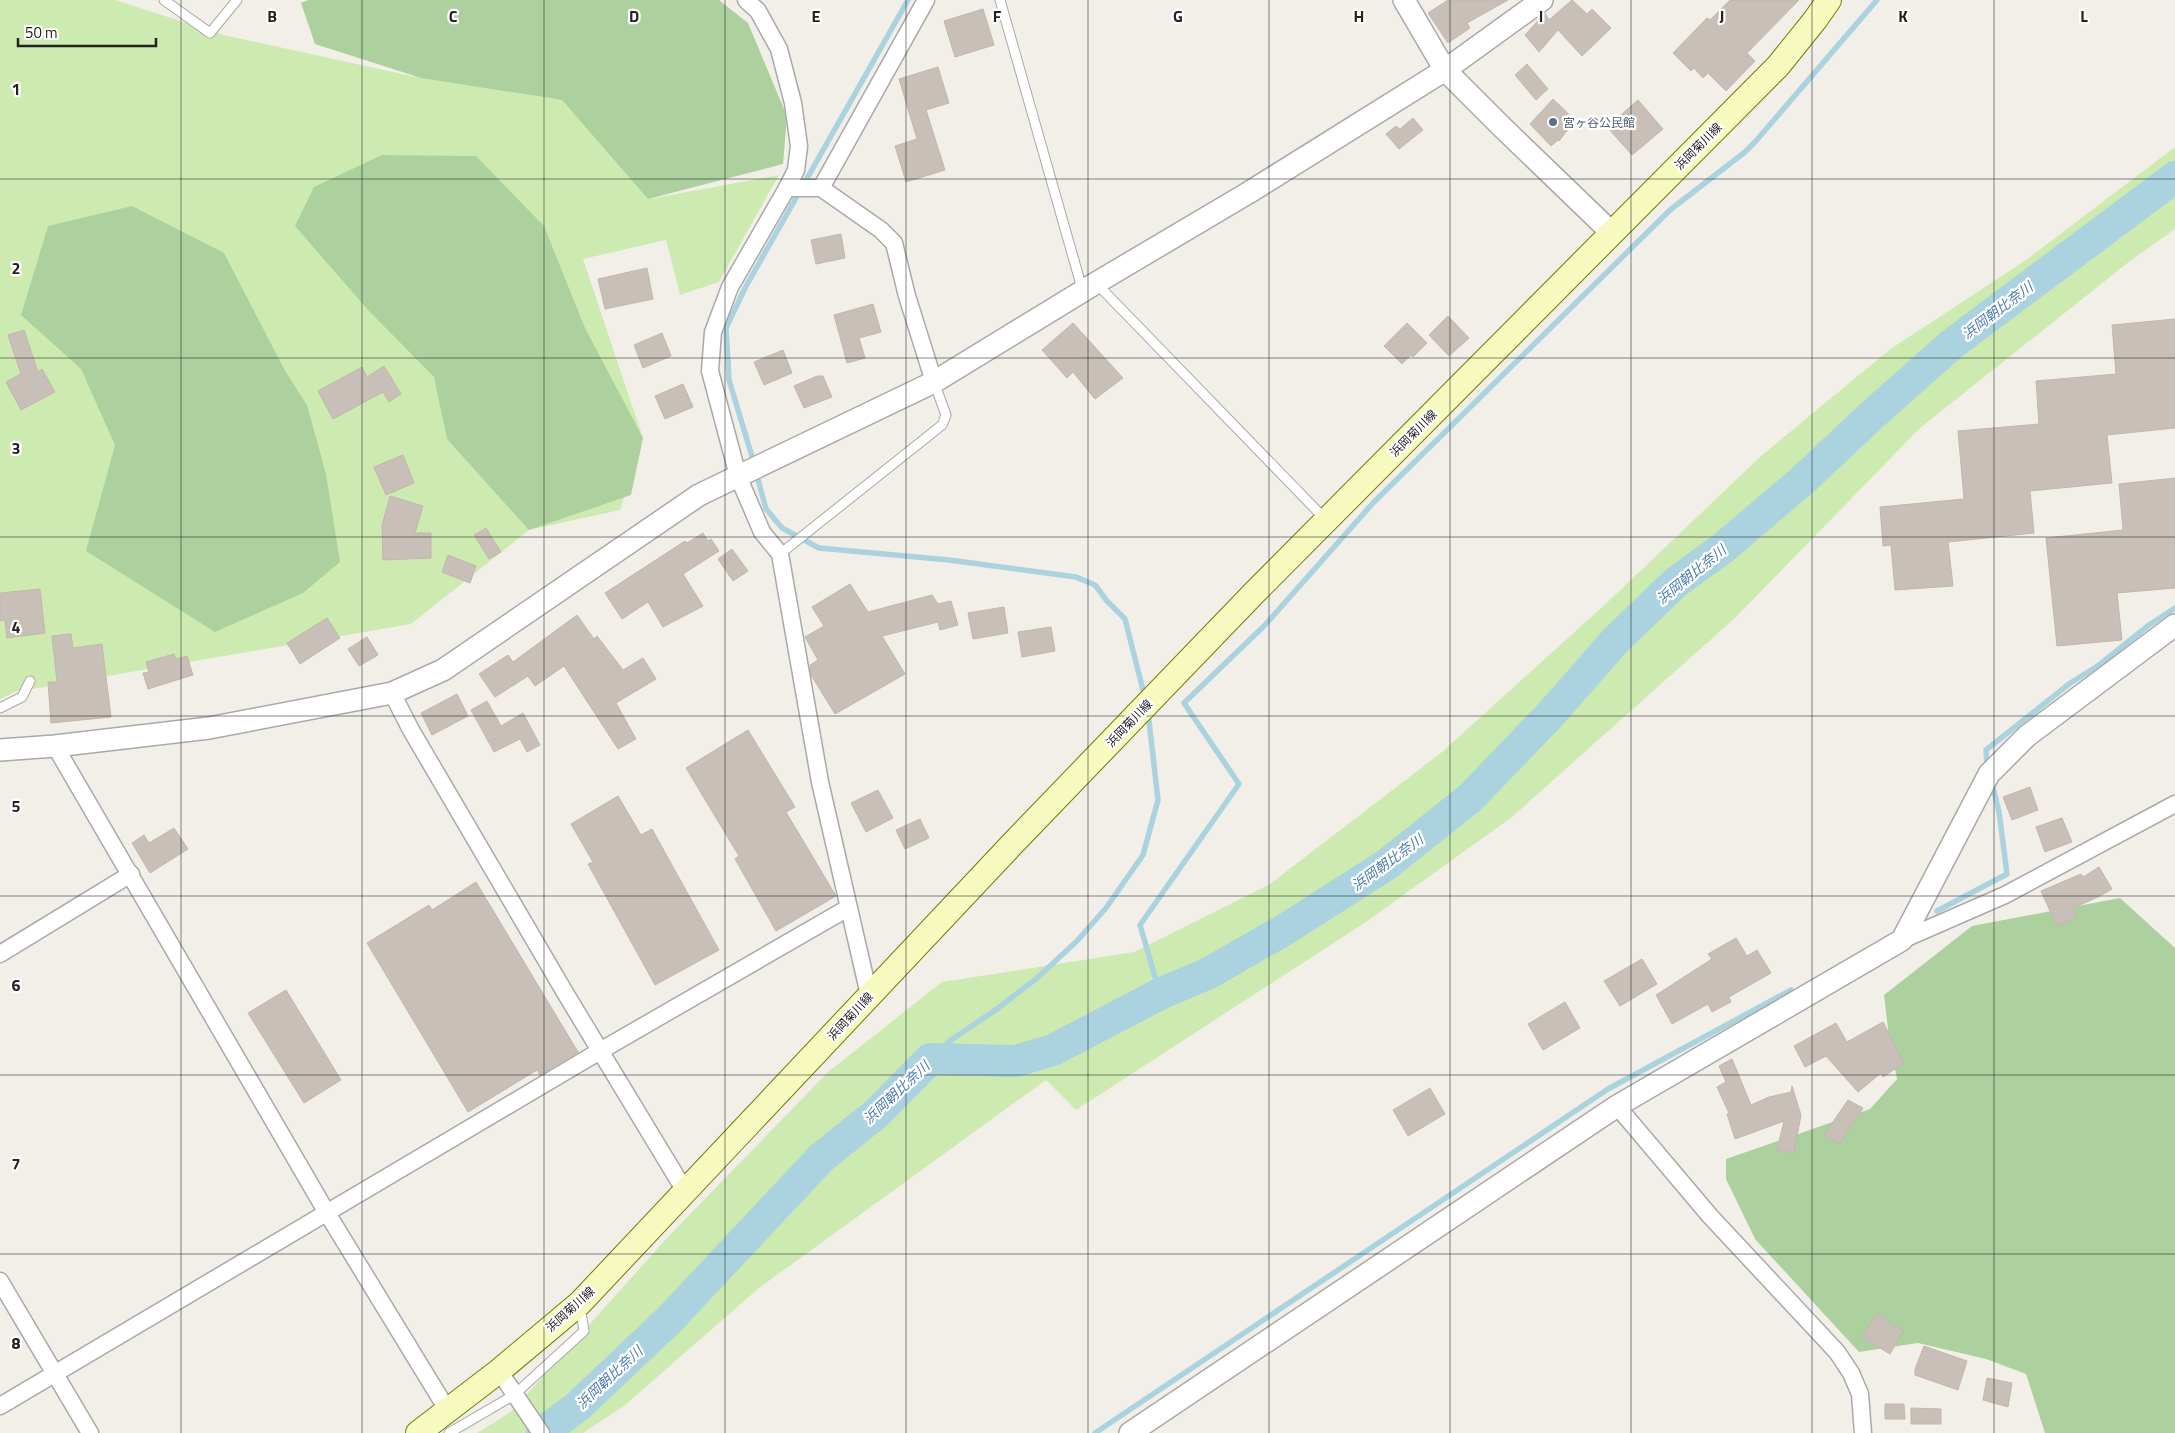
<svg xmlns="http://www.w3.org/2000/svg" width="2175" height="1433" viewBox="0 0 2175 1433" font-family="'Titillium Web','Noto Sans JP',sans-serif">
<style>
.grass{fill:#cdebb0}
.forest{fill:#add19e}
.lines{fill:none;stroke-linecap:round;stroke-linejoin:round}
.stream{stroke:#aad3df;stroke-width:5.5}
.river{stroke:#aad3df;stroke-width:32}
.building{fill:#c7bfb8;stroke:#c4b6ab}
.service-casing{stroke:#a9a9a9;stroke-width:11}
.minor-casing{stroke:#a9a9a9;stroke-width:19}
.tertiary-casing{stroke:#a9a9a9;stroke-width:24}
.secondary-casing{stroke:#707d05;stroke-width:26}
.service{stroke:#fff;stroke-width:9}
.minor{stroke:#fff;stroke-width:16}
.tertiary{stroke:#fff;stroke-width:21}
.secondary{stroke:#f7fabf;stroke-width:24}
.grid{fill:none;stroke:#222;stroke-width:1;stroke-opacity:0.55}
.service-dot{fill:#5c6f8a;stroke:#fff;stroke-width:2}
.labels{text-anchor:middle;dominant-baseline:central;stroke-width:4.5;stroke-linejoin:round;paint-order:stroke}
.service-label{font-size:12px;fill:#4e5e75;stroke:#fff;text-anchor:start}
.street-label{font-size:12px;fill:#222;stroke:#fff}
.water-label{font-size:14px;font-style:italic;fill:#4a7aab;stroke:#fff}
.grid-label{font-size:16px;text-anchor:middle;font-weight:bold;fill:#222;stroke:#fff;stroke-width:4.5;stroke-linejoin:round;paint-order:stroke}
</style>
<rect width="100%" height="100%" fill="#f2efe9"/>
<g class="grass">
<polygon points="0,0 115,0 224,35 411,76 562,100 649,199 779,175 719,282 680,295 666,240 583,259 643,438 620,510 529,530 411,624 15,692 0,699"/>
<polygon points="2175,147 2175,229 2130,261 1920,428 1736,617 1512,817 1366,922 1076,1110 1046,1080 759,1288 624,1406 583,1433 477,1433 511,1412 667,1238 828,1072 942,982 1134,952 1270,884 1442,752 1612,598 1760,457 1889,350 2026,260"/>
</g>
<g class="forest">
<polygon points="308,0 719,0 748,23 787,116 783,164 648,199 562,100 421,78 315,44 301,3"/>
<polygon points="382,155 476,156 544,226 585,328 643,438 631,495 529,530 447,439 434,377 368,310 295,226 314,187"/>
<polygon points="132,206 224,253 284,369 307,405 326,474 340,562 303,593 215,632 86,551 115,445 81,369 21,315 48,226"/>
<polygon points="2120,898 2175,948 2175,1433 2045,1433 2026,1374 1986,1359 1918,1343 1859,1352 1755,1239 1726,1179 1726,1159 1870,1109 1897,1079 1889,1037 1884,995 1972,926"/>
</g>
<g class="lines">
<g class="stream">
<polyline points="754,463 729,380 726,328 745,288 908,0"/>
<polyline points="756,472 766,509 782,528 819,548 949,560 1076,577 1095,585 1107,601 1125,619 1145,698"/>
<polyline points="1987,766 1986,750 2069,684 2099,665 2149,625 2175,608"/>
<polyline points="1937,911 2007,874 1999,812 1992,783"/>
<polyline points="1160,994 1140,925 1239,784 1184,703 1265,625 1373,503 1670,210 1745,152 1755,142 1877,0"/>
<polyline points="930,1059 951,1040 997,1009 1037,978 1077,941 1106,908 1143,855 1158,800 1148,712"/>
<polyline points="1095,1433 1608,1089 1791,990"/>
</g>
<polyline class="river" points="542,1433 577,1407 669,1320 821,1158 877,1113 930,1059 1016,1061 1053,1050 1160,994 1209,973 1284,930 1386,865 1470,798 1550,715 1615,641 1675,583 1723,548 1804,479 1871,416 1952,344 2175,177"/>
</g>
<g class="building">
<polygon points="1448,0 1508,0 1467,23 1470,28 1448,43 1428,13"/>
<polygon points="1572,0 1587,14 1592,9 1611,28 1582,56 1558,30 1539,52 1525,35 1545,13 1549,20"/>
<polygon points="1730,0 1799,0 1747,53 1755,61 1726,91 1708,73 1703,78 1694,68 1691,71 1673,53 1707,18 1710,20"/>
<polygon points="983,9 994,45 955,57 944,21"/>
<polygon points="1527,64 1548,89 1536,100 1515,75"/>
<polygon points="938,67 949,103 926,110 945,170 906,182 895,146 917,139 899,79"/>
<polygon points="1553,99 1575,120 1559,141 1558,140 1551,146 1530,124"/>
<polygon points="1638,100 1663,129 1632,155 1607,127"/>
<polygon points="1413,118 1423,130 1399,149 1386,134 1396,126 1400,129"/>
<polygon points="841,234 845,258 816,264 811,240"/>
<polygon points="647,268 653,299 605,309 598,279"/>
<polygon points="873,304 881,332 859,338 865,358 847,363 834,315"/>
<polygon points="1448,316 1469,338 1449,356 1429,335"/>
<polygon points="2175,319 2175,428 2107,435 2112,483 2030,491 2034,533 1948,542 1953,586 1895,590 1891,545 1883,546 1880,507 1964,499 1958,431 2039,424 2036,381 2116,374 2112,325"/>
<polygon points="1073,323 1123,378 1095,399 1073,372 1067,378 1042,350"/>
<polygon points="1407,323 1427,343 1413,357 1411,355 1402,364 1384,346"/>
<polygon points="24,330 38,372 42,369 55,392 21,410 6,382 21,374 8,335"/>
<polygon points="662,333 671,356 643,368 634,345"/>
<polygon points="783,350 792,373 764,385 754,362"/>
<polygon points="384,366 401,394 389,402 383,392 333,419 318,391 362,367 367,377"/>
<polygon points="817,376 823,376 832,397 804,408 794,386"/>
<polygon points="683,384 693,407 665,419 655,396"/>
<polygon points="403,455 414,483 386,495 374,467"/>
<polygon points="2175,478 2175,588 2117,593 2122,640 2057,646 2046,538 2123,530 2119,484"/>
<polygon points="390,496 423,506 415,533 431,533 431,558 383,560 382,525"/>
<polygon points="486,528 501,552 489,559 474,535"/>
<polygon points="703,533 708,541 711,539 719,551 683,574 703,606 663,627 648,602 622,619 605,593 685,541 687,543"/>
<polygon points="732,549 748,571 733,581 718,559"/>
<polygon points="448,555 476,566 470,583 442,572"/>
<polygon points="850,584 868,612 932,595 938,604 951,601 958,625 940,630 938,622 882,636 905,674 835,714 811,675 810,665 818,660 805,637 824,626 812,607"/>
<polygon points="40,589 45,633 7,638 5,620 0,621 0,593"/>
<polygon points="1004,607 1008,633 973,639 968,613"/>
<polygon points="577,615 594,639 597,636 623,670 643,658 656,679 616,703 636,739 618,749 564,666 535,686 528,676 495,697 479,674 508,655 513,662"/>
<polygon points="327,618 340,638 300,664 287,643"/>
<polygon points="1051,627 1055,651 1022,657 1018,632"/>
<polygon points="71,634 73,648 102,644 111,717 51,723 48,682 57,682 52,636"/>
<polygon points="367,637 378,655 359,666 348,649"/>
<polygon points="174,654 176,659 187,656 193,675 148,689 143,673 149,672 146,662"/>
<polygon points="457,694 468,716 432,735 421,713"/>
<polygon points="487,701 501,726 523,713 540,745 527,752 520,739 494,752 471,710"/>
<polygon points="748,730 795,807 786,812 836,896 776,931 735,859 739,856 686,768"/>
<polygon points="2030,787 2038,810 2012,820 2003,797"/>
<polygon points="878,790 893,818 866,832 851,803"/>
<polygon points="618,796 641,835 652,829 719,950 655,985 588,864 593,862 571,824"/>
<polygon points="2062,818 2072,842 2045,852 2036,827"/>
<polygon points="920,819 929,838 905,849 896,830"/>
<polygon points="174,828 188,849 150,873 132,843 144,835 149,843"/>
<polygon points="2099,867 2112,889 2098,897 2073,908 2077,917 2057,926 2041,891 2081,874 2083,877"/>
<polygon points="476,882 578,1052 540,1075 537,1070 468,1112 367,943 429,905 432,910"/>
<polygon points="1736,938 1747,956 1757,950 1771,973 1729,997 1731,1002 1712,1012 1708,1004 1672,1024 1656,995 1712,959 1708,954"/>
<polygon points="1642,959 1657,984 1620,1006 1604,981"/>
<polygon points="286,990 341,1080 304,1103 248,1013"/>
<polygon points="1565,1002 1580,1028 1543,1050 1528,1024"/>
<polygon points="1883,1022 1904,1063 1883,1077 1881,1073 1858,1092 1826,1056 1805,1067 1794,1046 1836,1023 1847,1042"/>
<polygon points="1732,1059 1751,1105 1769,1097 1791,1092 1792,1086 1801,1115 1794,1153 1777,1150 1784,1121 1735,1139 1727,1114 1729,1113 1717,1087 1726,1082 1719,1066"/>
<polygon points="1430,1088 1445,1114 1408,1136 1393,1110"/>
<polygon points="1848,1100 1863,1108 1839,1144 1824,1135"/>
<polygon points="1877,1314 1903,1331 1890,1354 1862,1337"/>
<polygon points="1924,1346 1967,1361 1958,1390 1915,1375 1915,1369"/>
<polygon points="1987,1378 2012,1383 2008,1407 1983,1400"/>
<polygon points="1885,1404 1904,1404 1905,1419 1885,1419"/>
<polygon points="1911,1408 1941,1409 1941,1424 1911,1424"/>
</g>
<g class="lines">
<g class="service-casing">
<g id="service">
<polyline points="164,0 210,33 237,0"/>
<polyline points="1000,0 1083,292"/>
<polyline points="1096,283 1325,519"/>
<polyline points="780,554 942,425 946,415 934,382"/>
<polyline points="0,708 22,697 30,681"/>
<polyline points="449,1433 514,1395 584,1331 580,1306"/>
</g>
</g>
<g class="minor-casing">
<g id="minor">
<polyline points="746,0 758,11 779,49 793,103 799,146 796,170 787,188 730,287 713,332 710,371 738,476 762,532 780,554 820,782 869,995"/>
<polyline points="787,188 821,188 881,230 894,243 907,296 934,382"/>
<polyline points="821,188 926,0"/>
<polyline points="392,693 411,730 567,996 685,1191"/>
<polyline points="55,746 327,1213 448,1411"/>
<polyline points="1902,940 2005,895 2175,804"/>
<polyline points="0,954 131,874"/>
<polyline points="1617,1106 1710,1216 1837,1352 1851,1373 1860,1394 1863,1433"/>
<polyline points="0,1281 90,1433"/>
<polyline points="499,1371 541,1433"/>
<polyline points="0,1406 600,1051 848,908"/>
</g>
</g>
<g class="tertiary-casing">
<g id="tertiary">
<polyline points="1404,0 1445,70 1503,128 1612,233"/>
<polyline points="0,750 55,746 209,728 392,693 443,670 699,495 934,382 1096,283 1248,193 1445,70 1542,0"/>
<polyline points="1130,1433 1617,1106 1902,940 1989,774 2027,736 2175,625"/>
</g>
</g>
<g class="secondary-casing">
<polyline id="secondary" points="418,1433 499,1371 580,1303 1018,838 1255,592 1778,66 1815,20 1829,0"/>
</g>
<use href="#service" class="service"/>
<use href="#minor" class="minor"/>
<use href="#tertiary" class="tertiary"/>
<use href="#secondary" class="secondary"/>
</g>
<path class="grid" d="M 181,0 L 181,1433M 362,0 L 362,1433M 544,0 L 544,1433M 725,0 L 725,1433M 906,0 L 906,1433M 1088,0 L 1088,1433M 1269,0 L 1269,1433M 1450,0 L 1450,1433M 1631,0 L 1631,1433M 1812,0 L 1812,1433M 1994,0 L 1994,1433M 0,179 L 2175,179M 0,358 L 2175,358M 0,537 L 2175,537M 0,716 L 2175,716M 0,896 L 2175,896M 0,1075 L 2175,1075M 0,1254 L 2175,1254"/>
<circle class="service-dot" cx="1553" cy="122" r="5"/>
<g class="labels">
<g class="service-label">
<text x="1563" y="122">宮ヶ谷公民館</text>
</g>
<g class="street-label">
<text transform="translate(1698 146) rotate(-45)">浜岡菊川線</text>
<text transform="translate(1413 433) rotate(-45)">浜岡菊川線</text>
<text transform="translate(1129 723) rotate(-46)">浜岡菊川線</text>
<text transform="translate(850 1016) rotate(-47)">浜岡菊川線</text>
<text transform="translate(570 1309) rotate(-42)">浜岡菊川線</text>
</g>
<g class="water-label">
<text transform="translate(1997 310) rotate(-37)">浜岡朝比奈川</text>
<text transform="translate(1691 574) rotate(-39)">浜岡朝比奈川</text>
<text transform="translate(1387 862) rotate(-36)">浜岡朝比奈川</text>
<text transform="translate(896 1092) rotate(-43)">浜岡朝比奈川</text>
<text transform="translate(609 1377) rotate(-43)">浜岡朝比奈川</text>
</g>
</g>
<g class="grid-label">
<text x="272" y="22">B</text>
<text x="453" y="22">C</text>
<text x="634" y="22">D</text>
<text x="816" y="22">E</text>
<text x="997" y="22">F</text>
<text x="1178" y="22">G</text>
<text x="1359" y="22">H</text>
<text x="1541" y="22">I</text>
<text x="1722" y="22">J</text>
<text x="1903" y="22">K</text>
<text x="2084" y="22">L</text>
<text x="16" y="95">1</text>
<text x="16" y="274">2</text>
<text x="16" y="454">3</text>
<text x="16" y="633">4</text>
<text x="16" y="812">5</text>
<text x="16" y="991">6</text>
<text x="16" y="1170">7</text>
<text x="16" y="1349">8</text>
</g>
<path d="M18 38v8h138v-8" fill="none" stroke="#222222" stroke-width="2.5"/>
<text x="25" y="38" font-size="15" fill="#222222" stroke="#ffffff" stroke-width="4" paint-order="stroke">50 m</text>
</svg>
